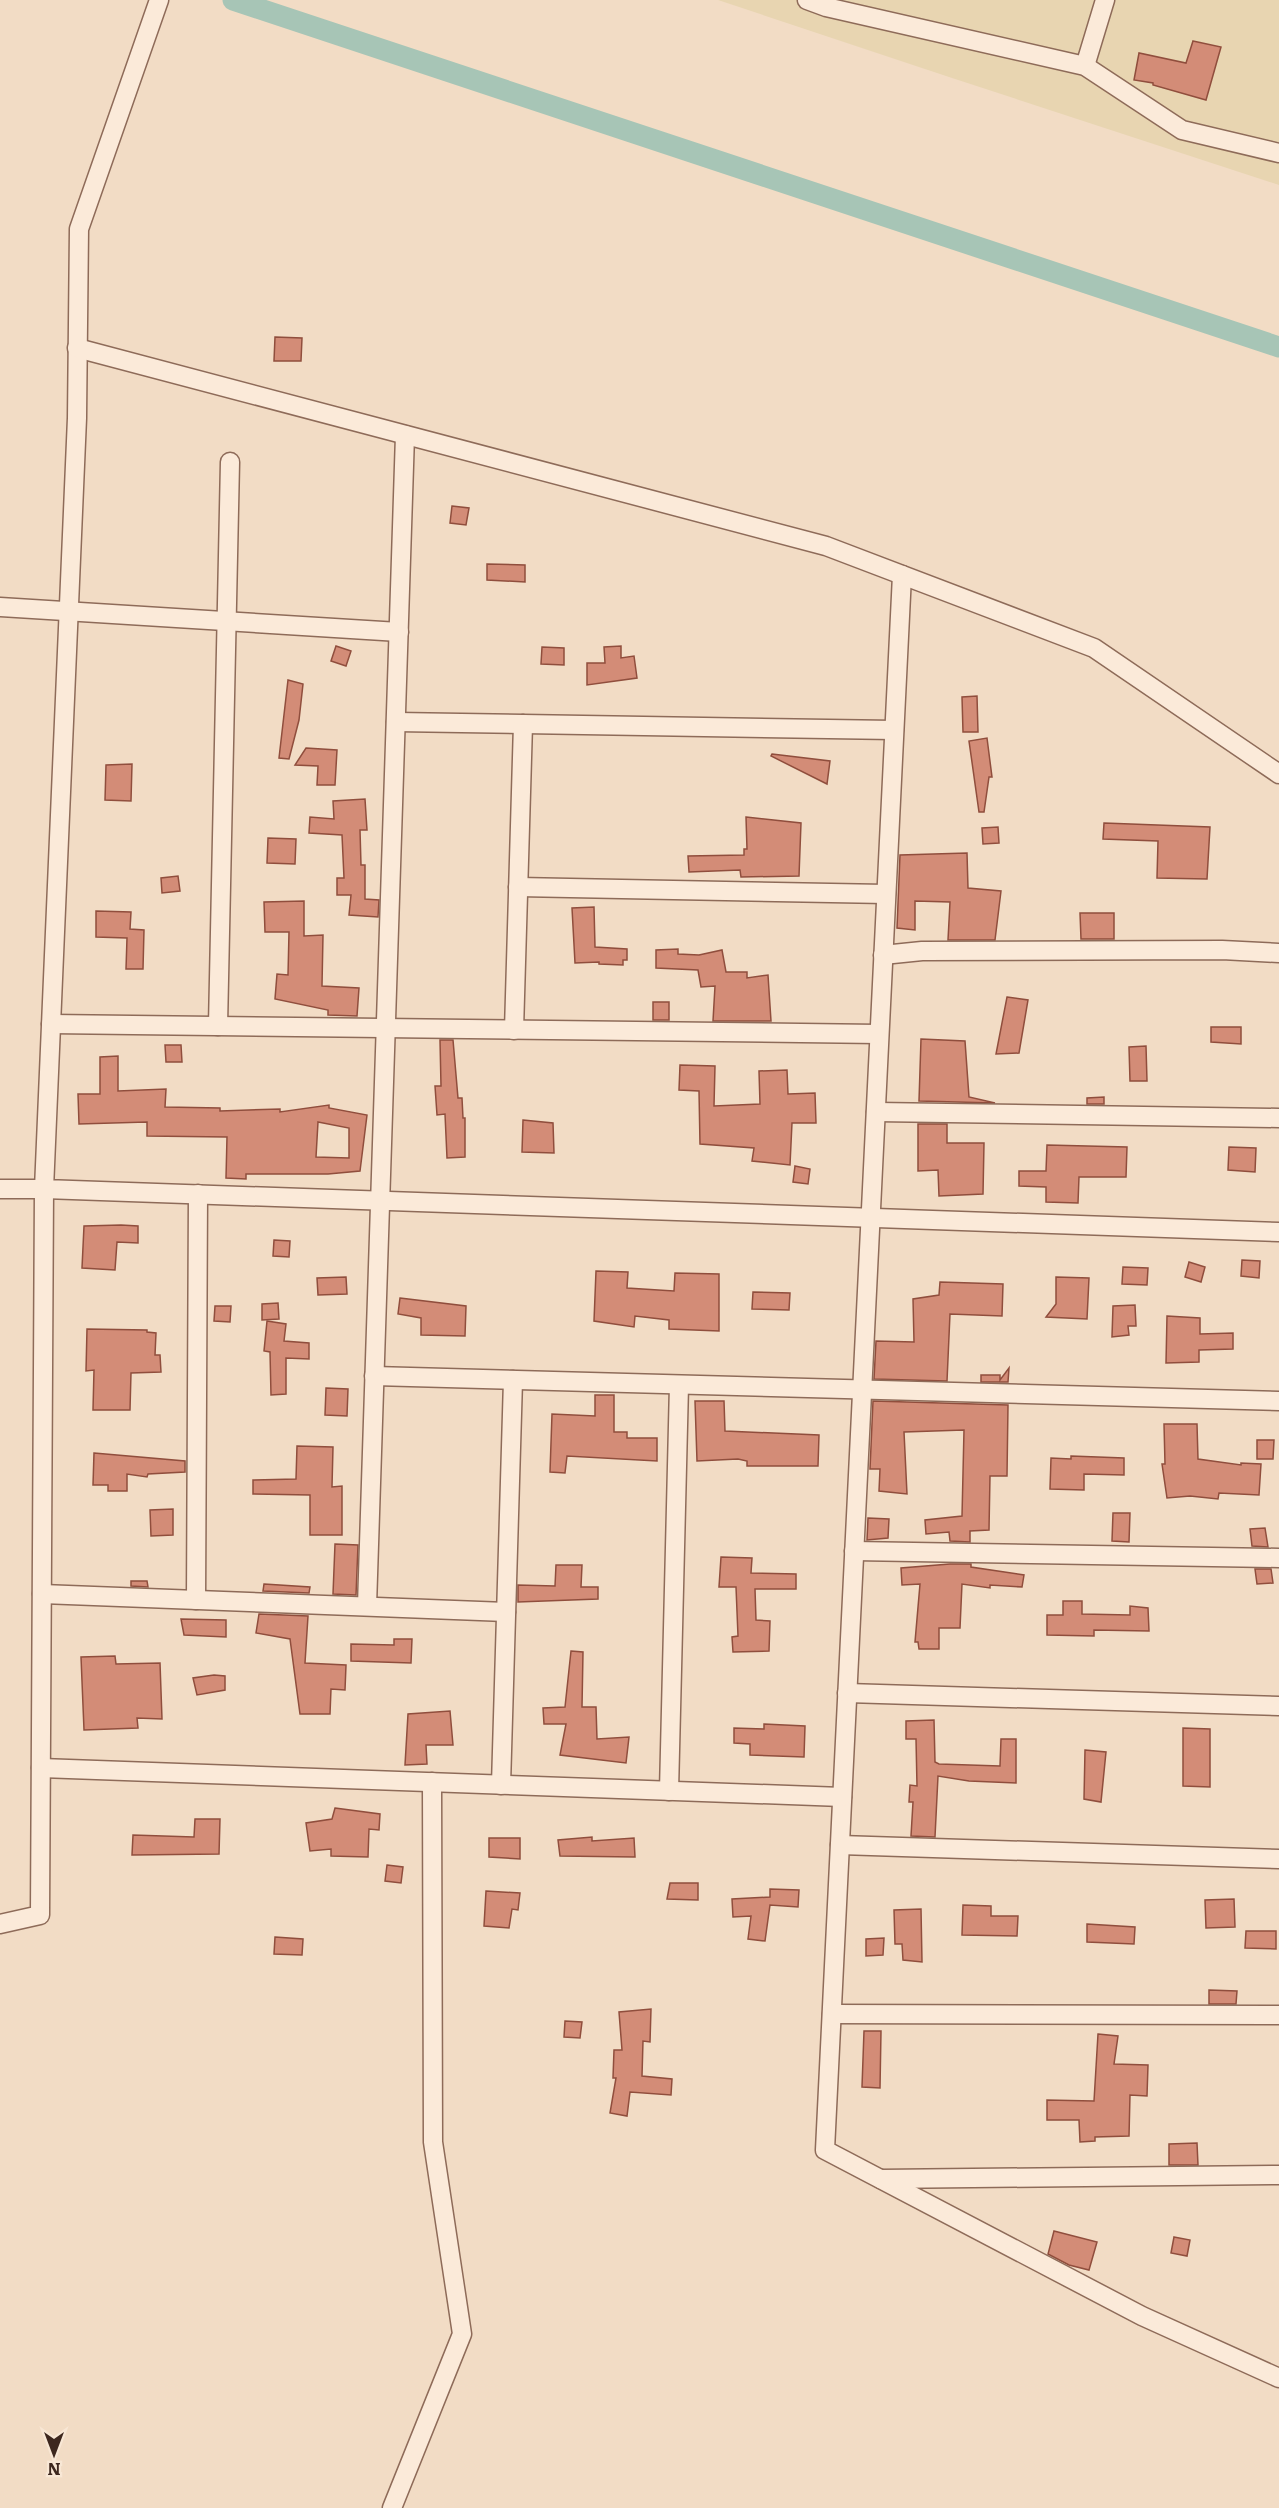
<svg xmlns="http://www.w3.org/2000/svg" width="1279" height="2508" viewBox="0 0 1279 2508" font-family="Literata,serif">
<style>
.farmland{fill:#e8d5b1}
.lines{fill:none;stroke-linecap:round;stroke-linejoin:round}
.canal{stroke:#a7c5b6;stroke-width:21}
.building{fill:#d38c77;stroke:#904e3d;stroke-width:1.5;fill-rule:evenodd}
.minor-casing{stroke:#8e6b59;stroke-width:21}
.minor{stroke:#fbead9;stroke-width:18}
</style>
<rect width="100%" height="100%" fill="#f2dcc5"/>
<polygon class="farmland" points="718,0 1279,0 1279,185 949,77"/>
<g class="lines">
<polyline class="canal" points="233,0 1279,347"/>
</g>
<g class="building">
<polygon points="1193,41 1221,47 1206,100 1153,85 1153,83 1134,80 1139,53 1186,63"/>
<polygon points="275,337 302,338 301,361 274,361"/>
<polygon points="452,506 469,508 466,525 450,523"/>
<polygon points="487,564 525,565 525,582 487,580"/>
<polygon points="336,646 351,651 346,666 331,661"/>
<polygon points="621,646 621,658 634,656 637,678 587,685 587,663 605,663 604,647"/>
<polygon points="542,647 564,648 564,665 541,664"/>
<polygon points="288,680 303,684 299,720 289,759 279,758"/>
<polygon points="977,696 978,732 963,732 962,697"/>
<polygon points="987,738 992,777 989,777 984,812 979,812 969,741"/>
<polygon points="306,748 337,750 335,785 317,785 318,766 295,765"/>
<polygon points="772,754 830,761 827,784 771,756"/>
<polygon points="132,764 131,801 105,800 106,765"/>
<polygon points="365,799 367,830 360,830 361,865 365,865 365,899 379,900 378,917 349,915 351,895 337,895 337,878 344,878 342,835 309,833 310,817 334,819 333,801"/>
<polygon points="746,817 801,823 799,876 741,877 740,870 689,872 688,856 744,855 744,849 747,849"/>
<polygon points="1104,823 1210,827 1207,879 1157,878 1158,841 1103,839"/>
<polygon points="998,827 999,843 983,844 982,828"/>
<polygon points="268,838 296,839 295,864 267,863"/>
<polygon points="967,853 968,888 1001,891 995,940 948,940 950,902 915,901 915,930 897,928 900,855"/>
<polygon points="178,876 180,891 162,893 161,878"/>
<polygon points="304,901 304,936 323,935 322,986 359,988 357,1016 328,1015 328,1010 275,999 277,974 288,975 289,932 265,932 264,902"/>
<polygon points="594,907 595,947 627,949 627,960 623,960 623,965 599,964 599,962 575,963 572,908"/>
<polygon points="96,911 131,912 130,929 144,930 143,969 126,969 127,938 96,937"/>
<polygon points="1080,913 1114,913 1114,939 1081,939"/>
<polygon points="678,949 678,954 699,955 722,950 726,972 747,972 747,978 768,975 771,1021 713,1021 715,986 701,987 698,970 656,968 656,950"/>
<polygon points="1007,997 1028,1000 1019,1053 996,1054"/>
<rect x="653" y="1002" width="16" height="18"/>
<polygon points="1211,1027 1241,1027 1241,1044 1211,1042"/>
<polygon points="921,1039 965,1041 969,1097 995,1103 919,1101"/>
<polygon points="440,1040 453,1040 458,1098 462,1098 463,1118 465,1118 465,1157 447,1158 445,1114 437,1115 435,1086 441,1086"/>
<polygon points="165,1045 181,1045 182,1062 166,1062"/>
<polygon points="1146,1046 1147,1081 1130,1081 1129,1047"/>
<path d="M 118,1056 L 118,1091 L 166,1089 L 165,1107 L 220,1108 L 220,1111 L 280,1109 L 280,1112 L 329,1105 L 329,1108 L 367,1115 L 360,1171 L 328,1174 L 246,1174 L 246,1179 L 226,1178 L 227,1137 L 147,1136 L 147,1122 L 79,1124 L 78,1094 L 100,1094 L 100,1057 ZM 318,1122 L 349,1128 L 349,1158 L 316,1157 Z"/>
<polygon points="680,1065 715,1066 714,1106 760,1104 759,1071 787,1070 788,1094 815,1093 816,1123 792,1123 790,1165 752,1161 754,1148 700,1144 699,1091 679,1090"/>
<polygon points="1104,1097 1104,1104 1087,1104 1087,1098"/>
<polygon points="523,1120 553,1123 554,1153 522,1152"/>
<polygon points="918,1124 947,1124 947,1143 984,1143 983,1194 939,1196 938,1170 918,1171"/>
<polygon points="1047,1145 1127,1147 1126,1177 1079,1177 1078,1203 1046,1202 1046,1187 1019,1186 1019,1171 1046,1171"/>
<polygon points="1229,1147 1256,1148 1255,1172 1228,1170"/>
<polygon points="795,1166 810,1169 808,1184 793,1182"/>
<polygon points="121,1225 138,1226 138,1243 117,1242 115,1270 82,1268 84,1226"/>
<polygon points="274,1240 290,1241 289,1257 273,1256"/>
<polygon points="1242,1260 1260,1261 1259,1278 1241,1276"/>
<polygon points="1189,1262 1205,1267 1201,1282 1185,1277"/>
<polygon points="1123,1267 1148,1268 1147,1285 1122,1284"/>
<polygon points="596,1271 628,1272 627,1288 674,1291 675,1273 719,1274 719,1331 669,1329 669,1320 635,1316 634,1327 594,1321"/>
<polygon points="346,1277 347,1294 318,1295 317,1278"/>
<polygon points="1056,1277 1089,1278 1087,1319 1046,1317 1056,1304"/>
<polygon points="940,1282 1003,1284 1002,1316 950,1314 947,1381 874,1379 876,1341 914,1342 913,1299 939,1295"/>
<polygon points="753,1292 790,1293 789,1310 752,1309"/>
<polygon points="400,1298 466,1306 465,1336 421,1335 421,1318 398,1314"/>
<polygon points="278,1303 279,1319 262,1320 262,1304"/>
<polygon points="1135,1305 1136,1326 1128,1326 1129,1335 1112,1337 1113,1306"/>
<polygon points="215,1306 231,1306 230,1322 214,1321"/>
<polygon points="1167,1316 1200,1318 1200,1334 1233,1333 1233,1349 1199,1350 1199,1362 1166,1363"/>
<polygon points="267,1321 286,1324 284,1341 309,1343 309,1359 286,1358 286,1394 271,1395 270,1352 264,1351"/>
<polygon points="87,1329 147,1330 147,1332 156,1333 155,1355 160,1355 161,1372 131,1373 130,1410 93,1410 94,1370 86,1371"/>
<polygon points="1009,1368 1008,1382 981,1382 981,1375 1000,1375 1000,1380"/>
<polygon points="326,1388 348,1389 347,1416 325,1415"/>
<polygon points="595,1395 614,1395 614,1432 627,1432 627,1438 657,1438 657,1461 567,1456 565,1473 550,1472 552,1414 595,1416"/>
<polygon points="695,1401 724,1401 725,1431 819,1435 818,1466 747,1466 747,1461 738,1459 697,1461"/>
<polygon points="873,1401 1008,1405 1007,1476 990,1476 989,1530 970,1531 970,1542 950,1541 949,1532 926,1534 925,1520 962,1516 964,1430 904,1432 907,1494 879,1491 880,1469 870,1469"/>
<polygon points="1164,1424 1197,1424 1198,1459 1241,1465 1241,1463 1261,1464 1259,1495 1219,1493 1218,1499 1190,1496 1167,1498 1162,1464 1165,1464"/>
<polygon points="1257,1440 1274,1440 1273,1459 1257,1459"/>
<polygon points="297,1446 333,1447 332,1487 342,1486 342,1535 310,1535 310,1495 253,1494 253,1480 296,1479"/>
<polygon points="94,1453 185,1461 185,1472 148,1474 147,1477 127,1474 127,1491 108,1491 108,1485 93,1485"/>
<polygon points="1071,1456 1124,1458 1124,1475 1084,1474 1084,1490 1050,1489 1051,1458 1071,1459"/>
<polygon points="173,1509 173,1535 151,1536 150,1510"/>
<polygon points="1113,1513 1130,1513 1129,1542 1112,1541"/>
<polygon points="868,1518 889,1519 888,1538 867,1540"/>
<polygon points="1265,1528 1268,1547 1252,1546 1250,1529"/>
<polygon points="335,1544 358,1545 356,1595 333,1594"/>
<polygon points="721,1557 752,1558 751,1573 796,1574 796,1589 755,1589 756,1620 770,1621 769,1651 733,1652 732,1637 738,1636 736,1587 719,1587"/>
<polygon points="950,1564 971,1564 971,1567 1024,1575 1022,1587 990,1585 990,1588 962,1584 960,1628 939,1628 939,1649 919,1649 918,1642 915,1642 920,1584 902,1585 901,1568"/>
<polygon points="556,1565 582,1565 581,1587 598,1587 598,1599 518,1602 518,1585 555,1586"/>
<polygon points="1255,1569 1271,1569 1273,1583 1257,1584"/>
<polygon points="131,1581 147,1581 148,1587 131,1586"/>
<polygon points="264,1584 310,1587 309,1593 263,1591"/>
<polygon points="1063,1601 1082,1601 1082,1614 1130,1615 1130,1606 1148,1608 1149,1631 1094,1630 1094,1636 1047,1635 1047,1615 1063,1615"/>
<polygon points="259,1614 308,1616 305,1663 346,1665 345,1690 331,1689 330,1714 300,1714 290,1639 256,1633"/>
<polygon points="181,1619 226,1620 226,1637 184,1635"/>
<polygon points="394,1639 412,1639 411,1663 351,1661 351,1644 394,1645"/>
<polygon points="571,1651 583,1652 582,1707 596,1707 597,1739 629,1737 626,1763 560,1755 566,1724 544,1724 543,1708 565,1707"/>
<polygon points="115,1656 116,1664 160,1663 162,1719 137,1718 138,1728 84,1730 81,1657"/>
<polygon points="214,1675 225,1676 225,1690 197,1695 193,1678"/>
<polygon points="450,1711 453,1745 426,1745 427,1764 405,1765 408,1714"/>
<polygon points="934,1720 935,1762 939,1764 1000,1766 1001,1739 1016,1739 1016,1783 969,1781 938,1776 935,1837 911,1836 913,1802 909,1802 910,1785 917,1786 916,1739 906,1739 906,1721"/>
<polygon points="764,1724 805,1726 804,1757 750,1755 750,1744 734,1743 734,1728 764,1729"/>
<polygon points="1183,1728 1210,1729 1210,1787 1183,1786"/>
<polygon points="1085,1750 1106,1752 1101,1802 1084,1799"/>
<polygon points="335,1808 380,1814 379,1830 369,1829 368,1857 331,1856 331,1849 310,1851 306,1823 332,1819"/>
<polygon points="195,1819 220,1819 219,1854 132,1855 133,1835 194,1837"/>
<polygon points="592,1837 592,1841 634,1838 635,1857 560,1856 558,1840"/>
<polygon points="489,1838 520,1838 520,1859 489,1857"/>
<polygon points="387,1865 403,1867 401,1883 385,1881"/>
<polygon points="670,1883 698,1883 698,1900 667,1899"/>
<polygon points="770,1889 799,1890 798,1907 770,1905 765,1941 748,1939 751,1916 733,1917 732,1899 770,1897"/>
<polygon points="486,1891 520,1893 518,1910 512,1909 509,1928 484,1926"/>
<polygon points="1234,1899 1235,1927 1206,1928 1205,1900"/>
<polygon points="963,1905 991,1906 991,1916 1018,1916 1017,1936 962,1935"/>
<polygon points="921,1909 922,1962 903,1960 902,1944 895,1944 894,1910"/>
<polygon points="1087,1924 1135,1927 1134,1944 1087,1942"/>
<polygon points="1246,1931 1276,1931 1276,1949 1245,1948"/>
<polygon points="275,1937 303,1939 302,1955 274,1954"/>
<polygon points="884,1938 883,1955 866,1956 866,1939"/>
<polygon points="1209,1990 1237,1991 1236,2004 1209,2004"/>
<polygon points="651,2009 650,2042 643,2041 642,2076 672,2079 671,2095 630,2092 627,2116 610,2113 616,2078 613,2078 614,2050 622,2050 619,2012"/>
<polygon points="565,2021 582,2022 580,2038 564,2037"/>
<polygon points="864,2031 881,2031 880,2088 862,2087"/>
<polygon points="1098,2034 1118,2036 1114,2064 1148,2065 1147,2096 1130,2095 1129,2136 1095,2137 1095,2141 1080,2142 1079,2120 1047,2120 1047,2100 1094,2101"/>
<polygon points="1197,2143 1198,2165 1169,2165 1169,2144"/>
<polygon points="1054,2231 1097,2242 1089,2270 1069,2265 1048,2254"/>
<polygon points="1174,2237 1190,2240 1187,2256 1171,2253"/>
</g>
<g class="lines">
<g class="minor-casing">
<g id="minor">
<polyline points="159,0 79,229 77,418 44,1189 1279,1232"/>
<polyline points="807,0 826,7 1085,66 1182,130 1279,153"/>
<polyline points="1085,66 1105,0"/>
<polyline points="77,348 826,546 1094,648 1279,774"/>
<polyline points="902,575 825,2150 1142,2316 1279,2378"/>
<polyline points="0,607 399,632"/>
<polyline points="396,722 894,730"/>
<polyline points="518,887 886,894"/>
<polyline points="883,955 922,951 1222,950 1279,953"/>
<polyline points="51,1024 879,1034"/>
<polyline points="218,1026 230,462"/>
<polyline points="514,1030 523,724"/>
<polyline points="876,1112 1279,1118"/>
<polyline points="0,1189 44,1189 40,1915 0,1924"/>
<polyline points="374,1376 1279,1401"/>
<polyline points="854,1551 1279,1558"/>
<polyline points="42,1594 506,1612"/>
<polyline points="196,1600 198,1194"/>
<polyline points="367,1606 405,435"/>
<polyline points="847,1693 1279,1706"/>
<polyline points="41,1768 842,1797"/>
<polyline points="501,1785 513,1380"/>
<polyline points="669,1791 679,1385"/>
<polyline points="840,1845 1279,1859"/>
<polyline points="832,2014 1279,2015"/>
<polyline points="881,2179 1279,2175"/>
<polyline points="392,2508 462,2334 433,2142 432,1782"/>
</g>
</g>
<use href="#minor" class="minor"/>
</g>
<g transform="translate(54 2454) rotate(180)" stroke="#f8e7d5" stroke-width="4.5" paint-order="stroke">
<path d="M0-4.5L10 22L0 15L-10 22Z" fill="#3d271e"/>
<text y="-9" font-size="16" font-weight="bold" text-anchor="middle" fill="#3d271e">N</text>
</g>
</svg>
